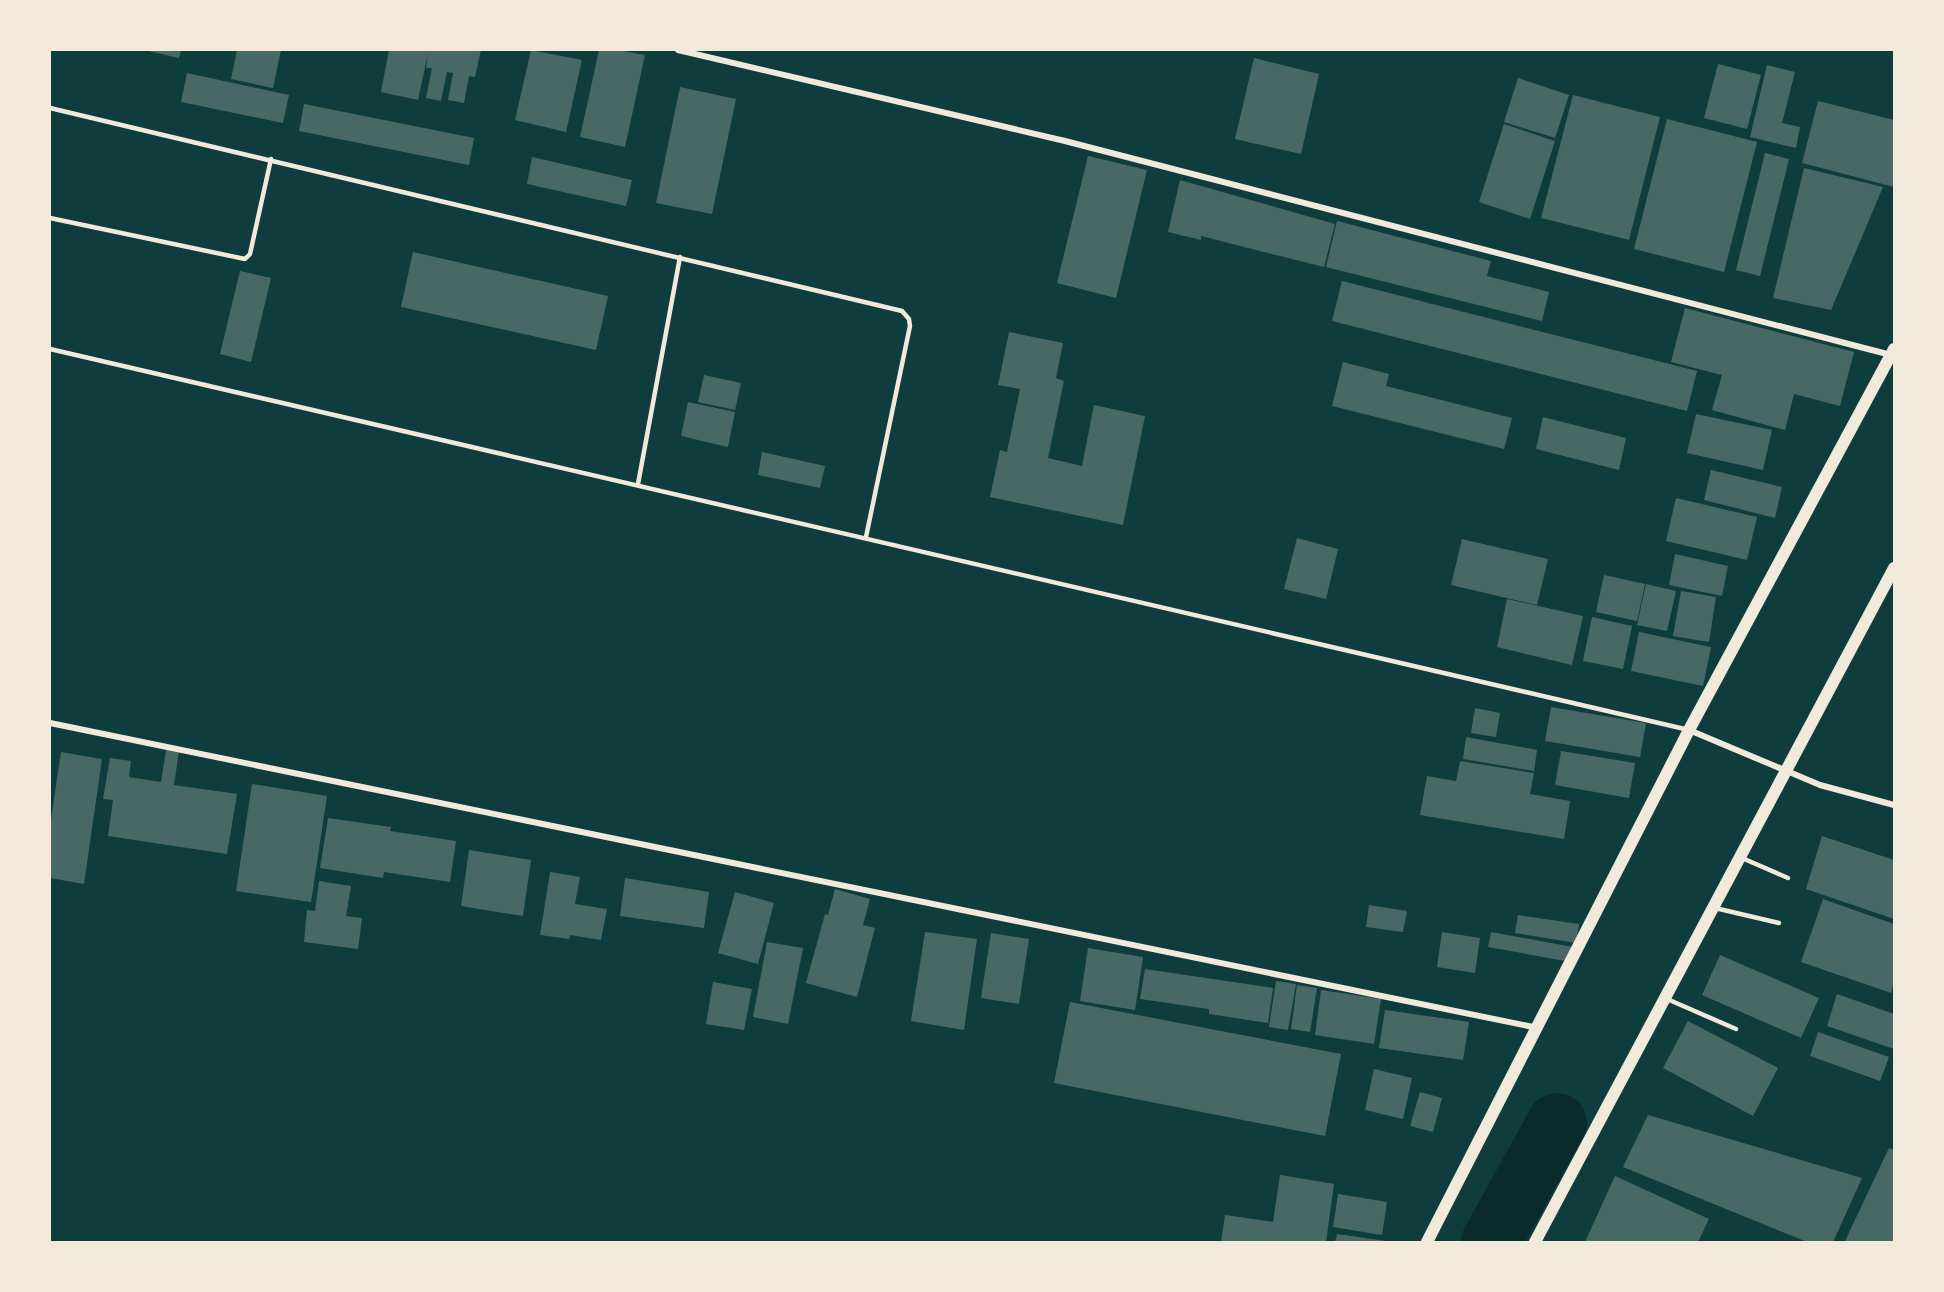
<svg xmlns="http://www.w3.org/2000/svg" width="1944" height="1292" viewBox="0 0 1944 1292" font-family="'IBM Plex Sans',sans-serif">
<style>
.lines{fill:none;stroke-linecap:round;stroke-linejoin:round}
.river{stroke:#0a2a2b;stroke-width:60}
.building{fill:#486865}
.service{stroke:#f1e9da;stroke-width:4.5}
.minor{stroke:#f1e9da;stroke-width:6}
.secondary{stroke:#f1e9da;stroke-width:12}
</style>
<rect width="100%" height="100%" fill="#0f3d3e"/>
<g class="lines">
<polyline class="river" points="1491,1242 1557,1123"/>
</g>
<g class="building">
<polygon points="144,50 181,50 179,58"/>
<polygon points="237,50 281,50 273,88 231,79"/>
<polygon points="389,50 481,50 475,77 469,76 464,103 448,100 453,73 447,72 441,101 426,98 432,68 426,68 428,53 418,100 381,92"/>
<polygon points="531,50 582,60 566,132 515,120"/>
<polygon points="599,50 619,50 645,55 625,147 580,137"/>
<polygon points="1254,58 1319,74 1301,154 1235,139"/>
<polygon points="1718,64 1761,75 1747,129 1704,118"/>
<polygon points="1767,65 1795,72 1782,123 1800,127 1796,148 1750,137"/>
<polygon points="187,73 289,95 283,123 181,102"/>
<polygon points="1518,78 1569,95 1555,138 1504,122"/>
<polygon points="680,87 736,99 712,214 656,203"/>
<polygon points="1573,95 1660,117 1629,240 1541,218"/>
<polygon points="1818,101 1894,120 1894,187 1802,163"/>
<polygon points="304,104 474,138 469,165 299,131"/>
<polygon points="1667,119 1757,142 1724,272 1634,249"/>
<polygon points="1504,124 1555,141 1530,219 1479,202"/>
<polygon points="1765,153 1789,159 1760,276 1736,270"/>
<polygon points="1088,156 1147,170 1116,298 1057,283"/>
<polygon points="532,157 632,180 626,206 527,184"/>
<polygon points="1804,168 1883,187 1831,310 1773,298"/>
<polygon points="1180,180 1335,224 1324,267 1201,236 1201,240 1168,232"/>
<polygon points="1337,221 1491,261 1487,276 1549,292 1542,321 1326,267"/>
<polygon points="413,252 608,296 596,350 401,307"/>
<polygon points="240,271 271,278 251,362 220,354"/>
<polygon points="1342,281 1697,371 1687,411 1332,321"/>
<polygon points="1685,308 1854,352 1840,406 1794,394 1785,430 1712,410 1722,375 1671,362"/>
<polygon points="1009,332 1063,343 1056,378 1064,381 1048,458 1082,466 1094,405 1145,416 1123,525 990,497 1000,450 1007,452 1020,389 998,385"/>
<polygon points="1343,362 1389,374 1386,386 1512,418 1504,449 1332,406"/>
<polygon points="704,375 741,383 735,410 698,402"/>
<polygon points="688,402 735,412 728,447 681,436"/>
<polygon points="1696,414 1772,430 1763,470 1687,453"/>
<polygon points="1543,417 1626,438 1619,470 1536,449"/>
<polygon points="762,452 825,466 820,488 758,475"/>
<polygon points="1711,470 1782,487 1775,518 1704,500"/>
<polygon points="1676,498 1757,517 1747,560 1666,541"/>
<polygon points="1297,538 1338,549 1326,599 1284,589"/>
<polygon points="1462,539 1548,559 1537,605 1451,585"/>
<polygon points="1675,554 1728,566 1722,596 1669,585"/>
<polygon points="1604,575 1645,584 1637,621 1596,612"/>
<polygon points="1646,584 1676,591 1667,631 1637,625"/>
<polygon points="1681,591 1716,597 1709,642 1673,636"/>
<polygon points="1507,599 1583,616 1572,665 1497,647"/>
<polygon points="1592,617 1632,626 1623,669 1583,661"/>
<polygon points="1639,632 1711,647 1703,686 1631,671"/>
<polygon points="1551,707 1646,723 1640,757 1545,741"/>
<polygon points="1475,708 1500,713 1496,737 1471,733"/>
<polygon points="1466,737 1537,750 1534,771 1463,759"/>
<polygon points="166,750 179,751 174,785 237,794 227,854 108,836 113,800 103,799 110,758 131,761 129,777 161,782"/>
<polygon points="1561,751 1635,763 1629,798 1555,785"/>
<polygon points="61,752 102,759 84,884 50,878 50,826"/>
<polygon points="1460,761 1534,773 1530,794 1570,801 1564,839 1420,815 1427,776 1456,781"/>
<polygon points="252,784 327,796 311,902 236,891"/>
<polygon points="328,818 391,827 390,831 456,841 450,882 384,872 383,878 320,868"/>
<polygon points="1822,836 1894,860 1894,919 1806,889"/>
<polygon points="469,850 531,860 523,916 461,906"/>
<polygon points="550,872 580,877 575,904 607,909 601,940 570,935 569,939 540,935"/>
<polygon points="625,878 709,892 704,928 620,916"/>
<polygon points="319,881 351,886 346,916 362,918 358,949 304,942 307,910 315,911"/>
<polygon points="835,889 870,899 863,925 875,928 857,997 806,983 825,914 828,915"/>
<polygon points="735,892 774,903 758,964 718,953"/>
<polygon points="1823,899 1894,924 1894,982 1891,993 1801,962"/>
<polygon points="1369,905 1407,911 1403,932 1366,927"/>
<polygon points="1518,915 1579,924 1576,943 1515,933"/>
<polygon points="925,932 977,939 964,1030 911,1021"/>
<polygon points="1442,932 1480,938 1475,973 1437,967"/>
<polygon points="1491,932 1573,947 1571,962 1488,947"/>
<polygon points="991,933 1029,939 1019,1004 981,998"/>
<polygon points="767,942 803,948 788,1024 753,1017"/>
<polygon points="1088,948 1143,957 1135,1010 1080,1001"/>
<polygon points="1720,955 1819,998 1801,1038 1702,995"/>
<polygon points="1145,969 1273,988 1268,1023 1209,1014 1209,1009 1140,999"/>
<polygon points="1276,981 1296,984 1288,1030 1269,1027"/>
<polygon points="713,982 752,989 744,1030 706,1024"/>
<polygon points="1297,985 1317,988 1310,1032 1291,1029"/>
<polygon points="1321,990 1381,999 1374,1044 1315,1035"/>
<polygon points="1837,994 1894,1014 1894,1049 1827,1026"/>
<polygon points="1070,1002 1341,1054 1325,1136 1054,1083"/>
<polygon points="1385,1010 1469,1022 1463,1060 1379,1048"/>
<polygon points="1688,1021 1778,1068 1753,1116 1663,1068"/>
<polygon points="1818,1032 1889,1057 1880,1081 1810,1056"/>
<polygon points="1374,1069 1412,1078 1403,1119 1365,1110"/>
<polygon points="1420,1092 1442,1098 1433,1132 1410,1126"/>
<polygon points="1648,1115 1862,1178 1833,1242 1807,1242 1623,1167"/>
<polygon points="1889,1148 1894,1150 1894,1242 1845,1241"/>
<polygon points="1280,1175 1334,1184 1326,1242 1221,1242 1225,1215 1273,1222"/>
<polygon points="1615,1176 1709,1219 1698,1242 1585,1242"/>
<polygon points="1338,1194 1387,1202 1382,1235 1333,1227"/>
<polygon points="1337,1234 1386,1241 1386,1242 1335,1242"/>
</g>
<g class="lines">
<g class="service">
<polyline points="50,108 902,311 909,319 910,326 866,537"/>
<polyline points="50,218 245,259 250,254 271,159"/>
<polyline points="50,349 1689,730"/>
<polyline points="638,484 680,257"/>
<polyline points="1742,858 1788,878"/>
<polyline points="1715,908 1779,923"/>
<polyline points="1667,999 1736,1029"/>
</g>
<g class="minor">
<polyline points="678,50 1065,141 1891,355"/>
<polyline points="50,723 1538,1028"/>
<polyline points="1689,730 1820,785 1894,805"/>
</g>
<g class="secondary">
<polyline points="1427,1242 1689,730 1894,349"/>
<polyline points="1535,1242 1894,568"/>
</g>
</g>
<rect width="1944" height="1292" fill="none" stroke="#f1e9da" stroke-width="102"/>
</svg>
